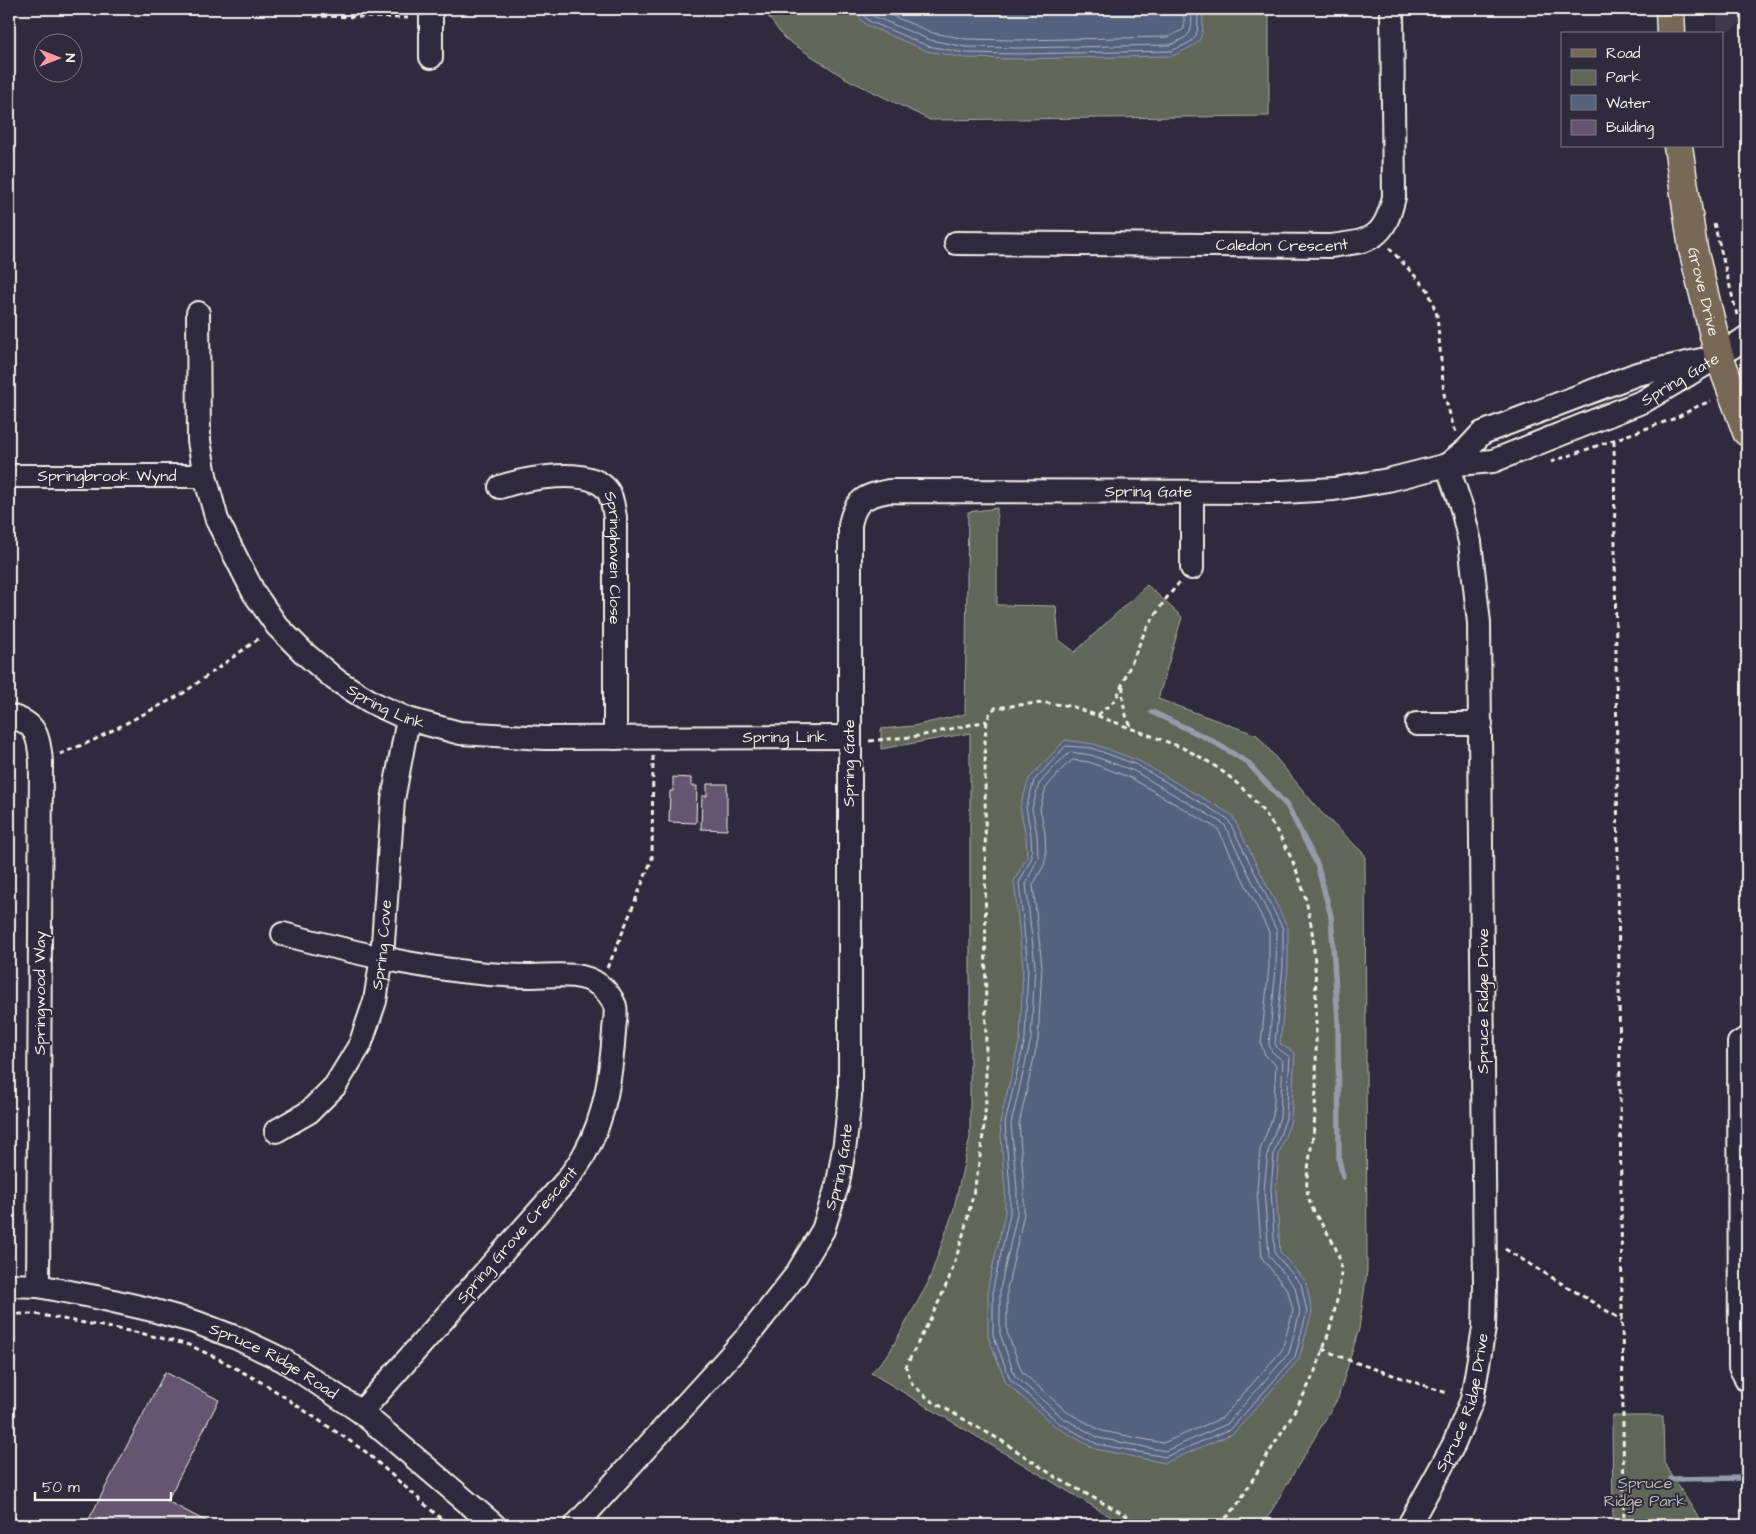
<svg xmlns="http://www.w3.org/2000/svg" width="1756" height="1534" viewBox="0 0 1756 1534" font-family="'Architects Daughter',sans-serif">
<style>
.built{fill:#3f374c}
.green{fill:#606658;stroke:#aaaca0}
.water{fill:#55627e;stroke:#959ba8}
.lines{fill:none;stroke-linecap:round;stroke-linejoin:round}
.shore{stroke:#b4b8be;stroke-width:1}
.stream{stroke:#959ba8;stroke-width:5.5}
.building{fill:#655570;stroke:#f4f1e8}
.minor-casing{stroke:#f4f1e8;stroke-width:26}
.major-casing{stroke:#f4f1e8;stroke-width:31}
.path{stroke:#f4f1e8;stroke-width:3;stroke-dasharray:5 4;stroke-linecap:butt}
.minor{stroke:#2f2a3d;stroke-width:22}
.major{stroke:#776954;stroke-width:28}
.labels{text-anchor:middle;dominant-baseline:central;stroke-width:4;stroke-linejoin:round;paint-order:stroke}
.street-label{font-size:16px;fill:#f4f1e8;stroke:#2f2a3d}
.park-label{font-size:16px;fill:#b9b9ae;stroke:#2f2a3d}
</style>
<rect width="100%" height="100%" fill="#2f2a3d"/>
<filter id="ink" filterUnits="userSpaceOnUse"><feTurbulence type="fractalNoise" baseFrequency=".02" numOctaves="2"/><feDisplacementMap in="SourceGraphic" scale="10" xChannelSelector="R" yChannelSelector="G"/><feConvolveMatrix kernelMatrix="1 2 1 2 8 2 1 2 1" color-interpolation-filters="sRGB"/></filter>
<g filter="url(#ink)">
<polygon class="built" points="1717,9 1747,9 1747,19 1722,35 1717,34"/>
<g class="green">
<polygon points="738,9 1269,9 1269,116 930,120 845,78 784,38 768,16"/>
<polygon points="997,508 997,605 1056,606 1059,640 1075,652 1147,585 1182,617 1158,699 1257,735 1320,811 1365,855 1367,1271 1359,1329 1338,1398 1263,1525 1124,1525 871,1373 889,1353 928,1283 953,1212 970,1137 970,733 881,749 881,729 913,726 965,714 968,512"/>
<polygon points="1612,1416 1663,1416 1664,1463 1703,1525 1613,1525"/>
</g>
<g class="water">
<path d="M 851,9 L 1203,9 C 1203,43 1203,42 1172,56 L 1018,59 L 965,58 L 927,51 L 866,25 Z"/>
<polygon points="1065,740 1094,744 1139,761 1232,815 1288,928 1288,968 1280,1044 1295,1053 1291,1120 1279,1154 1276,1189 1280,1252 1306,1282 1312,1312 1299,1359 1234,1433 1165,1463 1095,1449 1056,1427 1006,1383 988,1336 988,1287 1005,1213 1005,1190 1000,1123 1020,1039 1023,967 1014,881 1027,857 1026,836 1020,807 1029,779"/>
</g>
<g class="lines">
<g class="shore">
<path d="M 858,9 L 869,21 L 928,46 L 965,53 L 1018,54 L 1171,51 C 1201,38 1197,40 1198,9"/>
<path d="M 866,9 L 873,16 L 930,40 L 966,47 L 1018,48 L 1170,45 C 1194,34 1191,35 1192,9"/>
<polyline points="876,9 933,33 967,39 1018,40 1168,37 1184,29 1184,9"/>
<polygon points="1066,746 1092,748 1137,765 1228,819 1283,929 1283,968 1275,1043 1277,1048 1290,1057 1286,1118 1274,1153 1271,1189 1275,1254 1301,1284 1307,1312 1295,1357 1231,1429 1165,1457 1097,1444 1059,1423 1010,1379 993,1335 993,1288 1010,1214 1010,1190 1005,1123 1025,1039 1028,967 1019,883 1032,857 1031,835 1026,807 1034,781"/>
<polygon points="1071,752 1091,755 1134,771 1224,824 1277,931 1276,967 1269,1044 1272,1052 1283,1061 1280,1117 1268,1152 1264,1190 1269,1256 1295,1287 1300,1312 1289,1353 1227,1424 1165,1451 1099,1438 1063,1418 1015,1376 1000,1334 1000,1289 1017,1214 1017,1189 1011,1124 1031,1039 1035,966 1026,884 1038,857 1037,834 1032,808 1039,784 1057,764"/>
<polygon points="1073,760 1089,762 1131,778 1218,829 1269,932 1269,967 1261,1044 1265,1055 1276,1065 1273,1116 1260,1150 1257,1190 1262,1258 1288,1291 1293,1311 1282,1350 1222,1418 1163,1443 1102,1431 1067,1412 1022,1372 1007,1332 1007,1289 1024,1214 1024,1189 1019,1124 1038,1040 1042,966 1033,885 1044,865 1046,857 1045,833 1040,808 1046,788 1062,769"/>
</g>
<g class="stream">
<polyline points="1152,712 1209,739 1247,762 1288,807 1317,864 1331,916 1338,1021 1339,1160 1343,1177"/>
<polyline points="1671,1479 1744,1478"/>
</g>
</g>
<g class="building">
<polygon points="673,777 691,778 691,786 697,786 696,823 669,822 670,791 673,791"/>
<polygon points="707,784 727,784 727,830 701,829 702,796 707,796"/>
<polygon points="165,1372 219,1400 167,1501 213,1525 86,1525"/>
</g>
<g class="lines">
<g class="minor-casing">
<g id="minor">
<polyline points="431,57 431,9"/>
<path id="s1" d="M 956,243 L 1330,246 C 1371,241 1384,240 1394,197 L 1392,9"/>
<path id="s2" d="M 198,313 L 199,441 L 205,476 L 217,520 L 254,593 L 277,626 L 304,653 L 336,680 L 373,703 L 408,719 L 460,733 L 544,738 L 849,737"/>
<polyline points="1447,465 1467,449 1482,433 1637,374 1701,360"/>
<path id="s3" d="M 9,476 L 205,476"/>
<path id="s4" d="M 500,487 C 524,479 590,465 608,491 C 613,499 613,508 615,517 L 615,738"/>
<polyline points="1192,493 1192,568"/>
<path d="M 9,716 C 36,722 39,736 41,762 L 38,1286"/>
<polyline points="1417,724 1481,724"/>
<path d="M 283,934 C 363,955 446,975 529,976 C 551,976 581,971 599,985 C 606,990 612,998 615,1006 C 617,1013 614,1025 614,1032 C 611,1073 606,1116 585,1153 C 580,1163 573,1172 566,1181 L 361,1412"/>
<polyline points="1747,1038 1739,1043 1740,1367 1747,1380"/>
<path id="s5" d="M 276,1131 L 309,1112 L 335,1086 L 360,1045 L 375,1001 L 382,957 L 393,800 L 408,719"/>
<path id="s6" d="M 9,1285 L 38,1286 L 96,1297 L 148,1309 L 195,1322 L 237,1338 L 283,1360 L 361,1412 L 494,1525"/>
<path id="s7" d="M 576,1525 L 748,1336 L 796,1275 L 823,1230 L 838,1183 L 845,1143 L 850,1096 L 850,525 C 855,499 865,496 889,491 L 1283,492 L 1334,489 L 1388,480 L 1447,465 L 1493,461 L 1644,401 L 1719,356 L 1747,337"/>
<path id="s8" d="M 1409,1525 L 1454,1444 L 1472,1400 L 1484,1328 L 1485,1285 L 1479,623 L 1470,542 L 1462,509 L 1447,465"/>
</g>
</g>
<g class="major-casing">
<g id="major">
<polyline points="1670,9 1671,34"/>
<path id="s9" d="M 1678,146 L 1693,249 L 1719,356 L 1747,432"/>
</g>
</g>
<g class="path">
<polyline points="313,16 412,18"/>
<polyline points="1714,223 1738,319"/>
<polyline points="1389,248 1428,290 1437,315 1444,394 1454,428 1457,433"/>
<polyline points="1614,441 1624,1525"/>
<polyline points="1551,462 1676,418 1698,406 1711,401"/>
<path d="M 1123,686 C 1122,701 1124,715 1132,728"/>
<polyline points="1098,715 1116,699 1145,631 1165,600 1179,583"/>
<polyline points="869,741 919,736 987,721"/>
<polyline points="60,754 92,741 182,694 261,637"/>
<polyline points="607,968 615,951 652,859 653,756"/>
<polyline points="1505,1249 1622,1320"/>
<polyline points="9,1314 35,1314 140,1333 189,1345 219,1359 268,1386 366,1452 448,1525"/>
<polyline points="1322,1349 1351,1361 1447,1393"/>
<path d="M 1144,1525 L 1057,1478 L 1002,1441 L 930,1400 L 912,1384 L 906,1367 C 920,1337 937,1309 949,1278 C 970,1220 983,1158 986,1098 L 985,737 L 987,721 L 990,713 L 995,708 L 1027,704 L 1047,703 L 1071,706 L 1173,744 C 1256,777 1303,852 1313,939 C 1316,968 1316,997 1316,1025 C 1316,1052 1317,1080 1315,1107 C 1315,1123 1313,1138 1310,1154 C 1309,1165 1306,1177 1307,1188 C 1309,1223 1347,1239 1340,1283 C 1336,1312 1324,1351 1312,1378 C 1304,1396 1293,1413 1283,1430 C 1267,1456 1251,1482 1236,1507 L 1228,1516 L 1216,1525"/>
</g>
<use href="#minor" class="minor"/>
<use href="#major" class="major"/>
</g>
</g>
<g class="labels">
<g class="street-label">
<text stroke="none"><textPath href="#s1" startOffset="326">Caledon Crescent</textPath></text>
<text stroke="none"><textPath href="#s9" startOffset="148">Grove Drive</textPath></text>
<text stroke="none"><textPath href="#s7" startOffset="1962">Spring Gate</textPath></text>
<text stroke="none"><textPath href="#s3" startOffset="98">Springbrook Wynd</textPath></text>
<text stroke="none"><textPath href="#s7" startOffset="1410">Spring Gate</textPath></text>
<text stroke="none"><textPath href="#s4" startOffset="181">Springhaven Close</textPath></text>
<text stroke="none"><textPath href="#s2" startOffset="468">Spring Link</textPath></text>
<text stroke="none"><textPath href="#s2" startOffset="872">Spring Link</textPath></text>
<text transform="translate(849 763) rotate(-90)">Spring Gate</text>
<text stroke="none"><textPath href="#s5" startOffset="226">Spring Cove</textPath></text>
<text transform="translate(40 993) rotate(-90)">Springwood Way</text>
<text transform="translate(1483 1001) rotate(-90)">Spruce Ridge Drive</text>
<text stroke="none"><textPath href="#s7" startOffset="451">Spring Gate</textPath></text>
<text transform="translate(517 1235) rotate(-49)">Spring Grove Crescent</text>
<text stroke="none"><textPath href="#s6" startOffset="278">Spruce Ridge Road</textPath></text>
<text stroke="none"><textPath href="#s8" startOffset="135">Spruce Ridge Drive</textPath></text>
</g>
<g class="park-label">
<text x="1645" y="1483">Spruce<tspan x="1645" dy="18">Ridge Park</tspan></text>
</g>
</g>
<rect width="1756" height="1534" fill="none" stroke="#2f2a3d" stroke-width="30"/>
<rect x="15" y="15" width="1726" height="1504" fill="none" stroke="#f4f1e8" stroke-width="2" filter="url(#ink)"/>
<rect x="1561" y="32" width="162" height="115" fill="#2f2a3d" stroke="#7e7a81"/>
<rect x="1571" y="49" width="25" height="8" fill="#776954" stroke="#7e7a81"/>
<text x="1606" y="58" font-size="15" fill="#f4f1e8">Road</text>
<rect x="1571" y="70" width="25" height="15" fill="#606658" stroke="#7e7a81"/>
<text x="1606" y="82" font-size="15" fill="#f4f1e8">Park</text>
<rect x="1571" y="95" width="25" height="15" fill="#55627e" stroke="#7e7a81"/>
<text x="1606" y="108" font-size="15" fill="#f4f1e8">Water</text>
<rect x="1571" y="120" width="25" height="15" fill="#655570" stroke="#7e7a81"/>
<text x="1606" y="132" font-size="15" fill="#f4f1e8">Building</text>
<g transform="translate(58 58) rotate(90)"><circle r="24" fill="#2f2a3d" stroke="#7e7a81"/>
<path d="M0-4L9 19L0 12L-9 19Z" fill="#ff9aa2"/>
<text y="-8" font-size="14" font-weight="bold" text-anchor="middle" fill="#f4f1e8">N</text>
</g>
<path d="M35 1492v8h136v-8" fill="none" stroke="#f4f1e8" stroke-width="2.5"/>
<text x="42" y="1492" font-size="15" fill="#f4f1e8" stroke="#2f2a3d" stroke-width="4" paint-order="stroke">50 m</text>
</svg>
